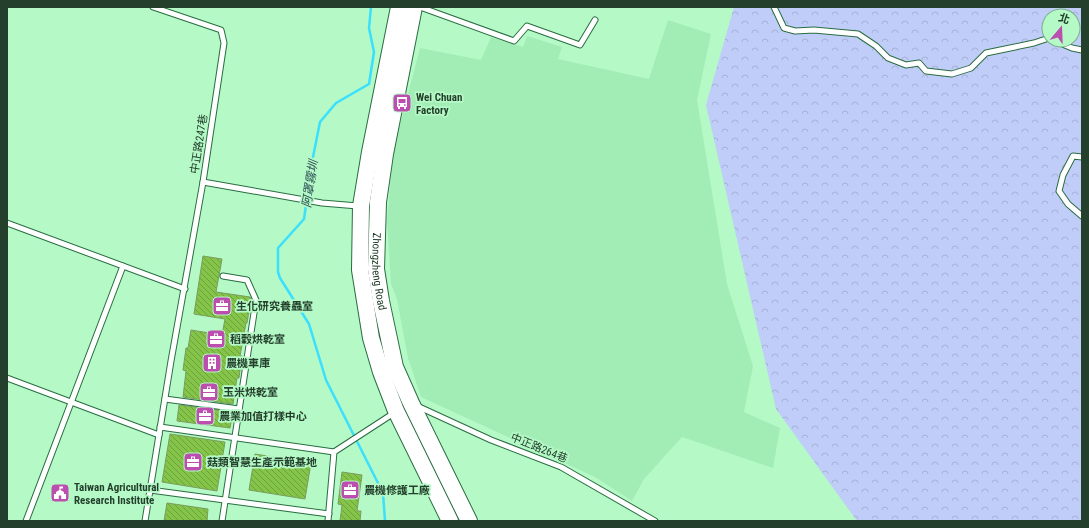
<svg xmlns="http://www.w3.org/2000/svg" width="1089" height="528" viewBox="0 0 1089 528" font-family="'Roboto Condensed','Noto Sans TC',sans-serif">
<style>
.built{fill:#a2edb6}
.forest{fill:url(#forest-crowns);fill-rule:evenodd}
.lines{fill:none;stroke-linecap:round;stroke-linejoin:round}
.stream{stroke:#3ae0fd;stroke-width:2.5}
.building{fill:url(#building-back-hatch);stroke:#7a9e5e}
.service-casing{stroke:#296d41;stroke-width:7}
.primary-casing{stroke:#296d41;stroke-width:18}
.service{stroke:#fff;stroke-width:5}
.primary{stroke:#fff;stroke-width:16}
.labels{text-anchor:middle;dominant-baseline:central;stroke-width:3.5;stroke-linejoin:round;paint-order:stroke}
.poi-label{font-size:11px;font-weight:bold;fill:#24402c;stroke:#b4f9c6;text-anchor:start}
.street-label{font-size:11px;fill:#24402c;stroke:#b4f9c6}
.water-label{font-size:12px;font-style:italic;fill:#325359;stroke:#b4f9c6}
</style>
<defs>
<pattern id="forest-crowns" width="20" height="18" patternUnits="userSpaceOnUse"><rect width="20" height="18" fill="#c0cdf9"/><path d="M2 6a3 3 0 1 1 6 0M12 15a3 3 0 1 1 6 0" fill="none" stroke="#a5b1d6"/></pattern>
<pattern id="building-back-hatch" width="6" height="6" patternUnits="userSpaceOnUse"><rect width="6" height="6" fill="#84c449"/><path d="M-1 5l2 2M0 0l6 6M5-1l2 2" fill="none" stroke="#6ca13d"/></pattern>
</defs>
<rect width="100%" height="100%" fill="#b4f9c6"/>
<polygon class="built" points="668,20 711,34 697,100 727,284 753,366 744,412 780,428 773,468 682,437 644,479 632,501 595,477 421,397 408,358 397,299 391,284 387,220 393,152 420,48 481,60 491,37 523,47 527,36 562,47 558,59 649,79"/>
<path class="forest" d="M 734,7 L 1082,7 L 1082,521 L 857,521 L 776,409 L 706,105 ZM 1049,16 L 1073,16 L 1073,40 L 1049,40 Z"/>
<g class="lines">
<polyline class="stream" points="371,7 369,28 374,52 369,84 336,103 320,122 313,157 304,219 278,248 278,272 280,278 309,324 326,380 383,493 385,521"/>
</g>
<g class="building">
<polygon points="203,256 222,259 216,292 250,297 251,299 247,323 246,323 240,356 242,356 239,378 237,378 233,404 183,397 186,371 183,370 186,348 188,348 191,330 222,335 225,319 194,314"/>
<polygon points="179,405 233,412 230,428 177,421"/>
<polygon points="170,434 225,442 217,491 162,482"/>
<polygon points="255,454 311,463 305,499 249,490"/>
<polygon points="342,472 362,475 357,511 361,511 360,521 340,521 342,505 338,504"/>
<polygon points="167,503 208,509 207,521 164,521"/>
</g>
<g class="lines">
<g class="service-casing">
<g id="service">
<polyline points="153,7 221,30 224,43 203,182 322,203 358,206"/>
<polyline points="420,7 514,41 527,26 580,45 595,20"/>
<polyline points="774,7 784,28 795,31 814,30 858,34 876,46 888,58 906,65 919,63 926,71 952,74 971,68 986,53 1034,43 1049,38"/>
<polyline points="1053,40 1072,48 1082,50"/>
<polyline points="1082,157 1073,156 1063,175 1059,191 1068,204 1082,216"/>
<polyline points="7,223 185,289"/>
<polyline points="7,378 159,435"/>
<polyline points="165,399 239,409"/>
<polyline points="417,406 491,440 561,467 655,521"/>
<polyline points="160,427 334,452"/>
<polyline points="150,490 329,514"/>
<polyline points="26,521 123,266"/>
<polyline points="145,521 171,361 203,182"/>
<polyline points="222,521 256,300 247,280 223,276"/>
<polyline points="328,521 334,452 394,413"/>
</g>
</g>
<g class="primary-casing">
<g id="primary">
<polyline points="399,7 370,152 361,206 360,270 371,338 381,372 396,411 450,521"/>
<path id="s1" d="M 414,7 L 385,154 L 378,202 L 376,269 L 381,301 L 395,367 L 411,403 L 469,521"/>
</g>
</g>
<use href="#service" class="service"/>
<use href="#primary" class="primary"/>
</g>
<defs>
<g id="bus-square" transform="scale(1)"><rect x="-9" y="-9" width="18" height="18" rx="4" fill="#bb4eae" stroke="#b4f9c6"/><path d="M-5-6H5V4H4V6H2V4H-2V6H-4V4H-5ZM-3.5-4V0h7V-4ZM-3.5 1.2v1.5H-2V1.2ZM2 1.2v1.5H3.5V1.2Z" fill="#fff"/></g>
<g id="office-square" transform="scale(1)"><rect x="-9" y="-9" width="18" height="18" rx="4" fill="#bb4eae" stroke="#b4f9c6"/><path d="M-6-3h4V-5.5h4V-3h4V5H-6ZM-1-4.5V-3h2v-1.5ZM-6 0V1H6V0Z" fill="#fff"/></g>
<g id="building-square" transform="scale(1)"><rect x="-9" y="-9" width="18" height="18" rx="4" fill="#bb4eae" stroke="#b4f9c6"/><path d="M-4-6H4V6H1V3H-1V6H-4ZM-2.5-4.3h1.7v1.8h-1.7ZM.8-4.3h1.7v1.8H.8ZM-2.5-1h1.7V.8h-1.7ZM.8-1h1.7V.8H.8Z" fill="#fff"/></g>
<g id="civic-square" transform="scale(1)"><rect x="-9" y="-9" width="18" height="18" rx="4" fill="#bb4eae" stroke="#b4f9c6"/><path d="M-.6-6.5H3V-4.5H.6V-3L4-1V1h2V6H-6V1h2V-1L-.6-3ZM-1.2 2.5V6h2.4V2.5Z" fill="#fff"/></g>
</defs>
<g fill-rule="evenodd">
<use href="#bus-square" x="402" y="103"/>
<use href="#office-square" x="222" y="306"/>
<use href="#office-square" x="216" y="339"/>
<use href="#building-square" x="212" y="363"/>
<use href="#office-square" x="209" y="392"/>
<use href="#office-square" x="205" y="416"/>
<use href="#office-square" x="193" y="462"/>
<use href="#office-square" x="350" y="490"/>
<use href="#civic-square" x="60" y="493"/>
</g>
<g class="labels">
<g class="poi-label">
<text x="416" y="97">Wei Chuan<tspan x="416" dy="13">Factory</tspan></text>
<text x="236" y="306">生化研究養蟲室</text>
<text x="230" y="339">稻穀烘乾室</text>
<text x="226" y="363">農機車庫</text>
<text x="223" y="392">玉米烘乾室</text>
<text x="219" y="416">農業加值打樣中心</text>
<text x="207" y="462">菇類智慧生產示範基地</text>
<text x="74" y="487">Taiwan Agricultural<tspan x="74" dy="13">Research Institute</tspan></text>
<text x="364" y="490">農機修護工廠</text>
</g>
<g class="street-label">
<text transform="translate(199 144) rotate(-81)">中正路247巷</text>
<text stroke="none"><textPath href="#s1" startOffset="268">Zhongzheng Road</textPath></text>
<text transform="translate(539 448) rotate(22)">中正路264巷</text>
</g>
<g class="water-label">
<text transform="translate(310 184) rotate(-81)">阿罩霧圳</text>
</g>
</g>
<rect width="1089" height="528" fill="none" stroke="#24402c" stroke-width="16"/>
<g transform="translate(1061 28) rotate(19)"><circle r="19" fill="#b4f9c6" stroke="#7aaf88"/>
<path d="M0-3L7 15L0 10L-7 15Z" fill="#bb4eae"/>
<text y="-6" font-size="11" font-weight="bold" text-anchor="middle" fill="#24402c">北</text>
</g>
</svg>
